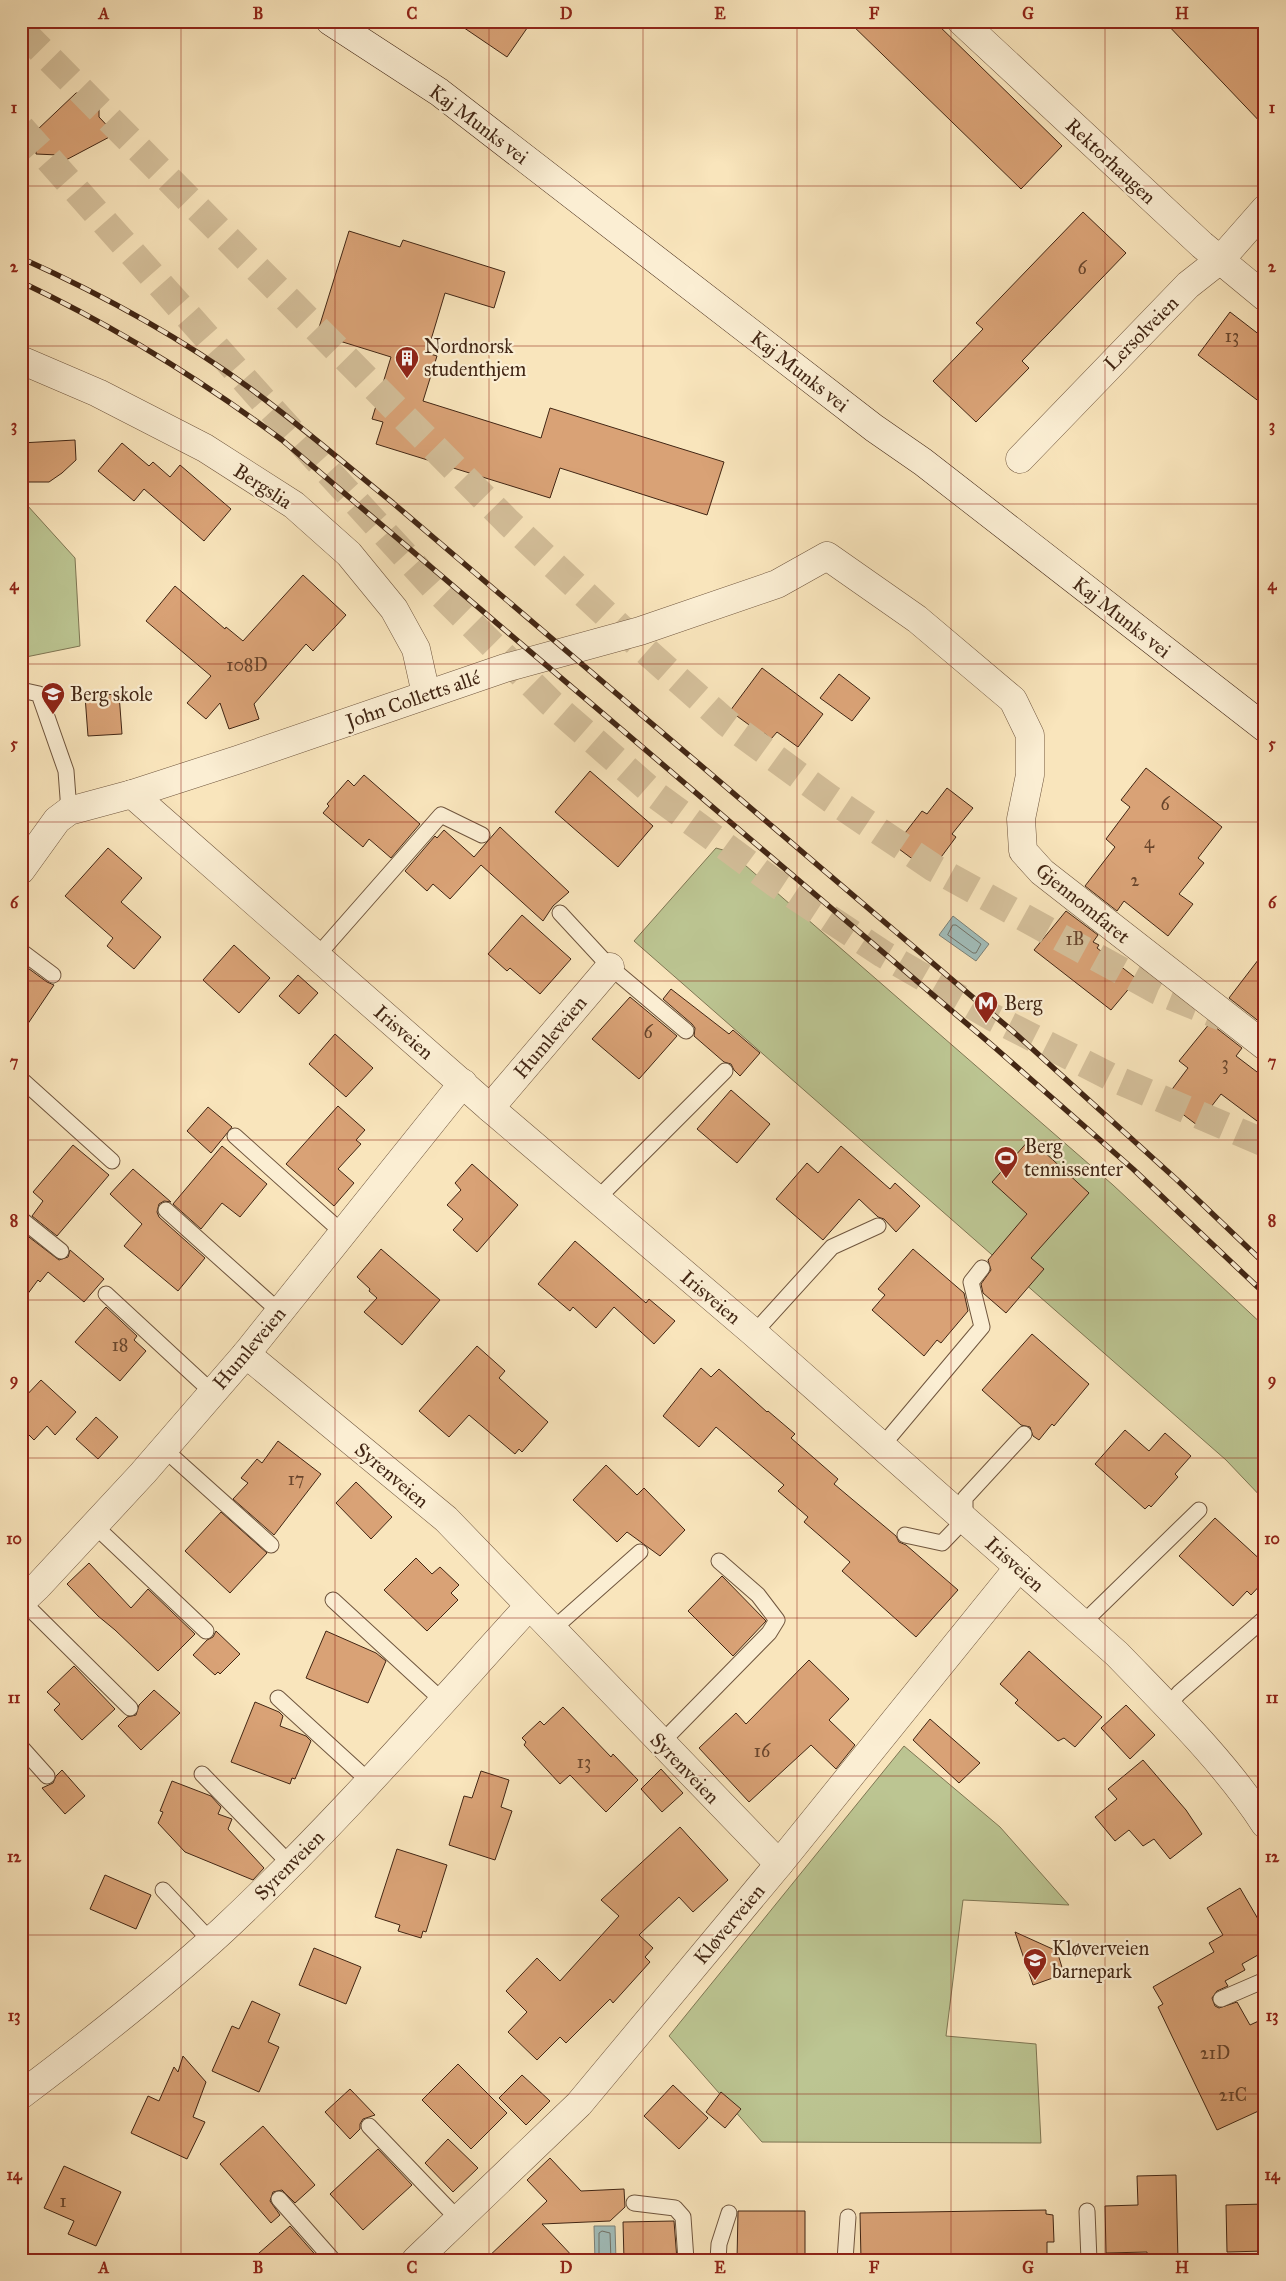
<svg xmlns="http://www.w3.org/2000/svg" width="1286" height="2281" viewBox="0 0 1286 2281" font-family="'IM FELL Great Primer',serif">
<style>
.green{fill:#bcc592;stroke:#7f7653}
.water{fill:#a1bdba;stroke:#7b8178}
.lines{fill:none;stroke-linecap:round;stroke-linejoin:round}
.shore{stroke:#727267;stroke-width:1}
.building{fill:#d9a276;stroke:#422614}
.trunk-tunnel{stroke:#d4bf9a;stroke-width:28;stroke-dasharray:28 14;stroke-linecap:butt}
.service-casing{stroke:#70563e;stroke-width:17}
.minor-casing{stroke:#70563e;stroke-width:29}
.secondary-casing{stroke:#422614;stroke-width:29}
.service{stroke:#fbeed3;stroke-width:15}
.minor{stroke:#fbeed3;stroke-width:28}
.secondary{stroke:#fbeed3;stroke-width:28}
.rail-casing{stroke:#422614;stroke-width:5.5}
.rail{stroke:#fbeed3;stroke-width:4;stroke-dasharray:11;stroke-linecap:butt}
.grid{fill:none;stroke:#8f2418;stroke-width:1;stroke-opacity:0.55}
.labels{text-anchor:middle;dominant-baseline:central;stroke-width:4.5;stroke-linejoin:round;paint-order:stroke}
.number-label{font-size:18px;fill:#68452c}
.street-label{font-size:20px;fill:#422614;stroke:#fbeed3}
.poi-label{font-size:20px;fill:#422614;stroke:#fbeed3;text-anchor:start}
.neatline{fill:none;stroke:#8f2418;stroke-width:2}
.grid-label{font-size:16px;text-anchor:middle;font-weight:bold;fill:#8f2418}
</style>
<rect width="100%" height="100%" fill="#f9e5bc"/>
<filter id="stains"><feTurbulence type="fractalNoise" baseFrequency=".004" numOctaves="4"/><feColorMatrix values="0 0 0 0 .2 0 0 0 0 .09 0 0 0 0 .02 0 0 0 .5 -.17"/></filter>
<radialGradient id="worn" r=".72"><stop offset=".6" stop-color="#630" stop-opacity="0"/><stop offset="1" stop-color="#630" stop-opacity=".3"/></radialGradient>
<g class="green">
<polygon points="21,505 27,505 75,558 80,646 21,658"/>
<polygon points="716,848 730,852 1113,1185 1265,1327 1265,1501 1226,1460 634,941"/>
<polygon points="904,1746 1000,1827 1069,1905 963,1900 946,2036 1036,2044 1041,2143 762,2142 669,2036"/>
</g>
<g class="water">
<polygon points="953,916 989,944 976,961 939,935"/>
<polygon points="594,2226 615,2226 616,2260 595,2260"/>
</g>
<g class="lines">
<g class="shore">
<polygon points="953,925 956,925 981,944 976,953 973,953 948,935"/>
<polyline points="599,2260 599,2233 602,2231 610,2233 611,2260"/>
</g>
</g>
<g class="building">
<polygon points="454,21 532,21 507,57"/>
<polygon points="848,21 934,21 1062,146 1021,189"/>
<polygon points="1164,21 1253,21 1265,34 1265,127"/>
<polygon points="76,93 99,94 99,117 115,134 64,161 58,155 36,154 36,131"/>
<polygon points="1083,212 1126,253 1022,361 1029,368 976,422 933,381 983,329 976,323"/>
<polygon points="349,231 400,247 403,240 505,272 494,308 445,293 427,353 437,356 423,401 541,438 550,408 724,462 707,515 560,468 550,498 376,444 383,422 372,419 391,357 317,334"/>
<polygon points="1230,312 1265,339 1265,406 1198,355"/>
<polygon points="75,440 76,460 62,473 49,482 21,482 21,443"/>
<polygon points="122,443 149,466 153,462 170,477 180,465 231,509 204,541 144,489 134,501 98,471"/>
<polygon points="303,575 346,615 313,651 306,644 254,704 259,719 229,729 220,703 206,719 187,703 211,676 146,621 175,586 225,629 226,627 243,641"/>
<polygon points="762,668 823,714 798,747 777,732 771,739 764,733 763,735 730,711"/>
<polygon points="839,674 870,698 852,721 820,698"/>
<polygon points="119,694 122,734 88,736 85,696"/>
<polygon points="1146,768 1222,827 1198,858 1204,863 1179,894 1193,904 1168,936 1124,901 1117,911 1085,886 1115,847 1106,839 1130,807 1121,800"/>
<polygon points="590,771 653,826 618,867 555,812"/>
<polygon points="364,775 420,824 391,858 369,839 363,847 323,813 329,806 327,804 348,780 354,786"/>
<polygon points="947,788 973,808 952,834 956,837 930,872 895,846 922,811 927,814"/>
<polygon points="500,827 569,892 553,906 543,921 481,865 450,899 433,884 427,891 405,871 435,836 437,838 444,830 474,857"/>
<polygon points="108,848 142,878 121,902 161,937 134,969 107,946 113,938 65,896"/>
<polygon points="1066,911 1098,935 1093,942 1099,945 1097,948 1137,979 1111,1010 1034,950"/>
<polygon points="522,915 571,959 540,994 510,968 507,971 488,954"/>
<polygon points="234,945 270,978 239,1013 203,980"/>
<polygon points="1265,951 1265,1018 1261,1023 1229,998"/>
<polygon points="21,963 47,982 54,985 21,1034"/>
<polygon points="298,975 318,993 299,1014 279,996"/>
<polygon points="671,989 729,1034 733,1030 760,1053 740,1076 734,1070 731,1064 724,1062 694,1036 695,1028 692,1024 663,999"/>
<polygon points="630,997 677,1036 639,1079 592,1039"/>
<polygon points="1210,1023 1242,1048 1236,1056 1265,1078 1265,1127 1221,1094 1197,1125 1164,1100 1188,1068 1179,1061"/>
<polygon points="335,1034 373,1068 346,1097 309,1064"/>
<polygon points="731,1090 770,1124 737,1163 697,1129"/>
<polygon points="338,1106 365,1130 356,1140 361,1144 338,1169 354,1183 334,1206 286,1164"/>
<polygon points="208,1107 232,1127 211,1153 187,1131"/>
<polygon points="1030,1139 1089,1193 1031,1258 1044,1269 1006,1313 983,1293 981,1284 991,1270 988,1260 1027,1214 992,1182"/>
<polygon points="73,1145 109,1175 57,1236 32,1216 43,1201 33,1192"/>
<polygon points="222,1146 267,1184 240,1217 222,1203 201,1229 173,1204"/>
<polygon points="841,1146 890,1189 895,1183 920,1206 896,1232 884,1219 878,1217 859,1199 823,1240 776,1199 807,1163 818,1173"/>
<polygon points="472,1164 518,1205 477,1252 453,1230 463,1219 447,1205 461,1190 455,1183"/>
<polygon points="133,1169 171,1202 164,1201 159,1204 157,1212 159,1217 205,1258 178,1291 124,1246 142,1224 110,1194"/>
<polygon points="21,1231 59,1260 68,1257 70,1250 104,1279 84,1302 48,1272 40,1282 38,1280 21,1303"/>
<polygon points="575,1241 646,1303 649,1299 675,1321 654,1344 614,1307 596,1328 573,1307 570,1311 538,1284"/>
<polygon points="381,1249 440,1300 402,1345 364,1312 377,1298 369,1291 370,1289 357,1277"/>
<polygon points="913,1249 964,1293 968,1311 941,1343 937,1340 924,1356 872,1310 885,1295 878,1289"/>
<polygon points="106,1307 137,1336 134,1340 146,1351 120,1381 75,1342"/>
<polygon points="1032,1334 1089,1384 1054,1426 1052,1424 1039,1440 1033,1436 1030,1427 1021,1425 982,1390"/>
<polygon points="477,1346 505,1371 499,1378 548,1422 522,1452 519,1449 515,1454 469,1415 449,1437 419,1411"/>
<polygon points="701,1368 711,1377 719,1369 767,1412 768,1411 795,1434 791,1438 838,1479 834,1484 896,1536 899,1542 906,1545 958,1590 916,1637 842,1571 850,1562 804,1522 808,1517 778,1491 784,1485 716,1427 699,1447 663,1416"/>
<polygon points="41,1380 76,1412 55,1435 47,1426 34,1440 21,1427 21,1401"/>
<polygon points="96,1417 118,1437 98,1459 76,1439"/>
<polygon points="1125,1430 1149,1451 1165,1433 1191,1456 1175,1474 1178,1477 1151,1507 1149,1505 1145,1509 1095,1464"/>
<polygon points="278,1441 321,1474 274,1535 233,1499 248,1483 241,1478 257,1459 262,1463"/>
<polygon points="606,1465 637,1495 644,1488 685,1530 660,1556 627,1532 617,1542 573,1500"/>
<polygon points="356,1482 392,1517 371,1539 336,1503"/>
<polygon points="221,1512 267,1553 230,1593 185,1551"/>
<polygon points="1215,1518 1265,1564 1265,1580 1251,1595 1247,1591 1233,1606 1179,1556"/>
<polygon points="416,1558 432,1574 440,1567 459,1585 451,1593 458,1600 427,1631 384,1590"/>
<polygon points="89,1563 131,1608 148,1589 195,1634 158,1671 115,1630 98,1616 67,1584"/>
<polygon points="722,1576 766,1621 733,1656 688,1611"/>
<polygon points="216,1631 240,1654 220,1674 218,1672 215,1675 193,1655 207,1640 213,1637"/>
<polygon points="326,1631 376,1653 386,1661 368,1703 306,1678"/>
<polygon points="1029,1651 1102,1717 1075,1747 1064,1738 1058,1741 1015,1703 1018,1700 1000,1684"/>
<polygon points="809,1660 849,1699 829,1720 855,1745 836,1769 811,1745 749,1802 699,1748 736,1713 746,1724"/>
<polygon points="74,1666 115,1709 82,1740 54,1710 60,1704 47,1692"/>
<polygon points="154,1690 180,1713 141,1750 118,1726 127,1717 136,1715 139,1705"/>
<polygon points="255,1702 279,1712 283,1716 280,1726 306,1736 311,1741 295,1779 292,1778 290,1784 231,1762"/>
<polygon points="1126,1705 1155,1735 1130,1759 1101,1728"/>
<polygon points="563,1707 611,1757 613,1754 638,1780 606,1812 570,1775 560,1784 524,1745 526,1742 522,1738 540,1721 544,1725"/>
<polygon points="930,1719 980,1763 959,1783 913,1740"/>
<polygon points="1143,1760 1186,1810 1202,1834 1170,1859 1154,1839 1143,1846 1129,1830 1115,1841 1095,1817 1117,1799 1108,1789"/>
<polygon points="661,1769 683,1793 662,1812 641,1789"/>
<polygon points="62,1770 85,1796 65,1814 42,1788 53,1783 56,1776"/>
<polygon points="481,1771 509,1780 501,1807 512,1811 495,1860 449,1845 464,1796 472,1798"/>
<polygon points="172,1781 211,1796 221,1807 218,1814 232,1819 228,1829 264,1868 253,1880 185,1852 158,1823 163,1812 160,1811"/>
<polygon points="680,1827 728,1880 693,1912 679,1897 639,1935 653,1948 645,1957 650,1962 613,2003 610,1999 566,2043 560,2037 537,2060 508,2032 527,2012 506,1991 537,1958 560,1981 619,1916 601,1900"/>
<polygon points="397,1849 447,1865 426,1932 423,1931 421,1938 398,1931 400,1925 375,1917"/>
<polygon points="105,1875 151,1895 136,1929 90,1909"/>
<polygon points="1240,1888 1265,1931 1265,1951 1242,1964 1245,1970 1225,1981 1228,1986 1217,1991 1212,1998 1215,2006 1219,2008 1237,2002 1250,2025 1265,2018 1265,2108 1217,2130 1158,2007 1163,2004 1153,1987 1214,1952 1209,1943 1223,1935 1207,1908"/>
<polygon points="1015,1932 1057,1951 1064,1974 1033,1985"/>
<polygon points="314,1948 361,1967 346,2004 299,1985"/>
<polygon points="252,2001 280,2014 268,2042 279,2047 259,2092 212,2071 232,2026 239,2029"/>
<polygon points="183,2056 206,2082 193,2117 205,2122 187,2159 131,2133 148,2096 159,2101 174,2067 178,2072"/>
<polygon points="458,2064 507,2113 471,2149 422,2100"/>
<polygon points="522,2075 550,2101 526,2125 499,2098"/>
<polygon points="673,2085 708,2118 679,2149 644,2116"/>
<polygon points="350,2089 375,2115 363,2119 360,2124 360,2129 350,2139 325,2112"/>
<polygon points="721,2092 741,2109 725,2128 706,2112"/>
<polygon points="263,2126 315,2185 295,2203 282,2190 273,2192 270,2201 280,2215 271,2223 220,2164"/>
<polygon points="448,2139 478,2168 453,2192 425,2163"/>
<polygon points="378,2149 412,2185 363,2230 330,2194"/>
<polygon points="550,2158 581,2191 624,2189 625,2207 610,2221 542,2224 576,2260 485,2260 547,2201 527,2180"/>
<polygon points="64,2166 121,2192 96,2246 68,2234 74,2221 44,2208"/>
<polygon points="1176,2175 1178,2260 1147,2260 1147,2252 1106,2253 1105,2206 1138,2205 1137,2176"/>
<polygon points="1265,2204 1265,2251 1227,2252 1226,2205"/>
<polygon points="1046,2210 1046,2214 1053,2215 1054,2242 1047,2242 1047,2260 861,2260 860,2213"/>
<polygon points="738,2211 805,2211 805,2260 737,2260"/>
<polygon points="674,2221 677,2260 624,2260 623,2222"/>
<polygon points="290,2226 320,2260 251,2260"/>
</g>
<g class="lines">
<g class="trunk-tunnel">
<polyline points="21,30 508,522 627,634 727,723 831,799 934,868 1158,991 1222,1017"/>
<polyline points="21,128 268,406 433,586 551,703 657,796 775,883 883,954 992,1017 1113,1078 1265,1143"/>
</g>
<g class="service-casing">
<g id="service">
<polyline points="21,690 39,694 66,771 69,811"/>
<polyline points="560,913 610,967 686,1031"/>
<polyline points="21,951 53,975"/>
<polyline points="317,956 441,815 482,835"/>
<polyline points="21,1079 112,1161"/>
<polyline points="235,1136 343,1233"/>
<polyline points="597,1199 725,1071"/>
<polyline points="166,1210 280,1312"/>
<polyline points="21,1219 61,1251"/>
<polyline points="106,1294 212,1392"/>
<polyline points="754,1333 832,1247 878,1226"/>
<polyline points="882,1446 982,1327 971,1282 982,1268"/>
<polyline points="164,1449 271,1545"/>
<polyline points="94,1525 206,1631"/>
<polyline points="905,1535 942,1543 965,1519 965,1498 1024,1434"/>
<polyline points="333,1600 443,1701"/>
<polyline points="22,1601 130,1708"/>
<polyline points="1083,1623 1199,1510"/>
<polyline points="552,1630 640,1552"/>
<polyline points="278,1698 370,1782"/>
<polyline points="1168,1706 1179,1693 1265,1618"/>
<polyline points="661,1743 769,1633 777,1620 758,1595 719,1561"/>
<polyline points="21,1747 47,1776"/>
<polyline points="202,1774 290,1864"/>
<polyline points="163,1890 210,1940"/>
<polyline points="1221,1999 1265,1980"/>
<polyline points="369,2126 458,2219"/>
<polyline points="279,2199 333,2260"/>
<polyline points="634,2203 675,2208 683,2217 686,2260"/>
<polyline points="1087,2211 1089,2260"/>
<polyline points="718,2260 719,2244 729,2213"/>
<polyline points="845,2260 848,2217"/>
</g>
</g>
<g class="minor-casing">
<g id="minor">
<polyline points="961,21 1202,245 1265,297"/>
<polyline points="21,360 98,393 205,448 294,505 349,554 394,609 416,649 426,694"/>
<polyline points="1020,459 1188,285 1221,259 1265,209"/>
<path d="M 132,794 L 490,1108 L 754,1333 L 1117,1654 C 1169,1708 1224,1761 1265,1824"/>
<polyline points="21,870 57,820 69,811 132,794 237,760 505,668 640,631 777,584 827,556 917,619 1013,700 1030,735 1030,775 1021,819 1023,851 1042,872 1265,1046"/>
<polyline points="490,1108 610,967"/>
<polyline points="246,1354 446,1519 779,1864"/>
<polyline points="21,1602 38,1586 143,1473 246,1354 463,1083"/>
<path d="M 21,2095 C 90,2043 159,1989 223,1930 C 332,1828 429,1716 529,1606"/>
<polyline points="416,2260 579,2104 779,1864 1019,1567"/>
</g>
</g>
<g class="secondary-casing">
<polyline id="secondary" points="330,21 439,92 874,428 923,462 1265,728"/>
</g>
<use href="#service" class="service"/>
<use href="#minor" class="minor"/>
<use href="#secondary" class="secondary"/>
<g class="rail-casing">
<g id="rail">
<path d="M 21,258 C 101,294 180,337 251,389 C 300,425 346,465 393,503 L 1017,1035 L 1176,1179 L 1265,1264"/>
<path d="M 21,282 C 114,326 200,379 282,440 L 993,1046 L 1133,1169 L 1265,1294"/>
</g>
</g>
<use href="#rail" class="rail"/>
</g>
<path class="grid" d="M 181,21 L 181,2260M 335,21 L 335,2260M 489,21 L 489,2260M 643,21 L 643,2260M 797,21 L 797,2260M 951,21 L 951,2260M 1105,21 L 1105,2260M 21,186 L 1265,186M 21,346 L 1265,346M 21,504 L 1265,504M 21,664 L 1265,664M 21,822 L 1265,822M 21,981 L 1265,981M 21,1140 L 1265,1140M 21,1300 L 1265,1300M 21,1458 L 1265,1458M 21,1618 L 1265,1618M 21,1776 L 1265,1776M 21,1935 L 1265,1935M 21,2094 L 1265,2094"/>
<defs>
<g id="building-pin" transform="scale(1.25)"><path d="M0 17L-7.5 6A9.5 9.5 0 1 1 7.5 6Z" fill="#8f2418" stroke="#fbeed3"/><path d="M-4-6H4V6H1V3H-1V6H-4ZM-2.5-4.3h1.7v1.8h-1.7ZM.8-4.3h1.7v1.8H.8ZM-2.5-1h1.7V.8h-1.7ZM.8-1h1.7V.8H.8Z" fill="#fff"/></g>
<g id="school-pin" transform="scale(1.25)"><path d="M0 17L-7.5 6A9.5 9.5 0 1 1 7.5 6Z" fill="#8f2418" stroke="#fbeed3"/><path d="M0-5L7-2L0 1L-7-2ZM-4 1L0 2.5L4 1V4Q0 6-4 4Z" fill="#fff"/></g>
<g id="metro-pin" transform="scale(1.25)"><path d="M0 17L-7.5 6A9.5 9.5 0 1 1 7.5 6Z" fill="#8f2418" stroke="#fbeed3"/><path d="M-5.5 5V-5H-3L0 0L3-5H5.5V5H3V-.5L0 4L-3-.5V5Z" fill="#fff"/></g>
<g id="stadium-pin" transform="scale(1.25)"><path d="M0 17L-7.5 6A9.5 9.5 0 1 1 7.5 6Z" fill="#8f2418" stroke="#fbeed3"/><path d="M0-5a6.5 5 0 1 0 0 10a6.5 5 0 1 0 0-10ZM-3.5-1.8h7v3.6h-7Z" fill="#fff"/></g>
</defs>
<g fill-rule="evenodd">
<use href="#building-pin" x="407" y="358"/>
<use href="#school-pin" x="53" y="694"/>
<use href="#metro-pin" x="986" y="1003"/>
<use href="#stadium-pin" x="1006" y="1158"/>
<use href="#school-pin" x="1035" y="1960"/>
</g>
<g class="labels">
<g class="number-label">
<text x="1082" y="268">6</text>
<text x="1232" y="336">13</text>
<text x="247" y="665">108D</text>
<text x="1165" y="804">6</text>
<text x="1149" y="842">4</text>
<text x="1135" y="880">2</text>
<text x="1075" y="939">1B</text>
<text x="648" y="1032">6</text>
<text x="1225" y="1063">3</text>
<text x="120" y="1345">18</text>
<text x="296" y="1479">17</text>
<text x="762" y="1751">16</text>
<text x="584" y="1762">13</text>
<text x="1215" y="2053">21D</text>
<text x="1233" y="2095">21C</text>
<text x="63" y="2201">1</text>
</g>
<g class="street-label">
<text transform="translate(479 124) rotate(37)">Kaj Munks vei</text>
<text transform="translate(1111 161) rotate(43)">Rektorhaugen</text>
<text transform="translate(1141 333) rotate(-45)">Lersolveien</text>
<text transform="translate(800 371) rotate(38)">Kaj Munks vei</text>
<text transform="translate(263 486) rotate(33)">Bergslia</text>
<text transform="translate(1122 617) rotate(38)">Kaj Munks vei</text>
<text transform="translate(413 699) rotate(-19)">John Colletts allé</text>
<text transform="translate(1083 903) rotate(39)">Gjennomfaret</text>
<text transform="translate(404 1032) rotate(41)">Irisveien</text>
<text transform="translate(550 1037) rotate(-50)">Humleveien</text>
<text transform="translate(711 1297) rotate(40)">Irisveien</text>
<text transform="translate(249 1348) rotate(-50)">Humleveien</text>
<text transform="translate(392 1475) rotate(40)">Syrenveien</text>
<text transform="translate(1015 1564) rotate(42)">Irisveien</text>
<text transform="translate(685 1768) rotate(46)">Syrenveien</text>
<text transform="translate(289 1865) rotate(-45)">Syrenveien</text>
<text transform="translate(729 1924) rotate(-50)">Kløverveien</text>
</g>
<g class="poi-label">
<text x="424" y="346">Nordnorsk<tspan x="424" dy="23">studenthjem</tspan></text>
<text x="70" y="694">Berg skole</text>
<text x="1004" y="1003">Berg</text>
<text x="1024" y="1146">Berg<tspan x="1024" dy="23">tennissenter</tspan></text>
<text x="1052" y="1948">Kløverveien<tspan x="1052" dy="23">barnepark</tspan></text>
</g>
</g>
<rect width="1286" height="2281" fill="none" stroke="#f9e5bc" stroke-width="55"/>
<rect x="28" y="28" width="1230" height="2226" class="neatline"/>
<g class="grid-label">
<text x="104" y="19">A</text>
<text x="258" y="19">B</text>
<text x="412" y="19">C</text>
<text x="566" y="19">D</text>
<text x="720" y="19">E</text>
<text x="874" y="19">F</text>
<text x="1028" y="19">G</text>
<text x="1182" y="19">H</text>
<text x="14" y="113">1</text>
<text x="1272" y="113">1</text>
<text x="14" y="272">2</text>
<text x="1272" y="272">2</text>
<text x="14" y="431">3</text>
<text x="1272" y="431">3</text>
<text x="14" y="590">4</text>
<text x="1272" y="590">4</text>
<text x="14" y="749">5</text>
<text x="1272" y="749">5</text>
<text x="14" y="908">6</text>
<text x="1272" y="908">6</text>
<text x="14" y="1067">7</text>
<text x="1272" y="1067">7</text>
<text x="14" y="1226">8</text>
<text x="1272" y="1226">8</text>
<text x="14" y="1385">9</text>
<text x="1272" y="1385">9</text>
<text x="14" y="1544">10</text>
<text x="1272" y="1544">10</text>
<text x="14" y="1703">11</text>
<text x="1272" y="1703">11</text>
<text x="14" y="1862">12</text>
<text x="1272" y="1862">12</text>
<text x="14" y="2021">13</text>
<text x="1272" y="2021">13</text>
<text x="14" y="2180">14</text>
<text x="1272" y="2180">14</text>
<text x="104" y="2273">A</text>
<text x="258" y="2273">B</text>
<text x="412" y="2273">C</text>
<text x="566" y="2273">D</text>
<text x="720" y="2273">E</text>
<text x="874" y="2273">F</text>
<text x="1028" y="2273">G</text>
<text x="1182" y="2273">H</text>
</g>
<rect width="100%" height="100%" filter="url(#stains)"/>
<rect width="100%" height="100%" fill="url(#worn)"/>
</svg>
